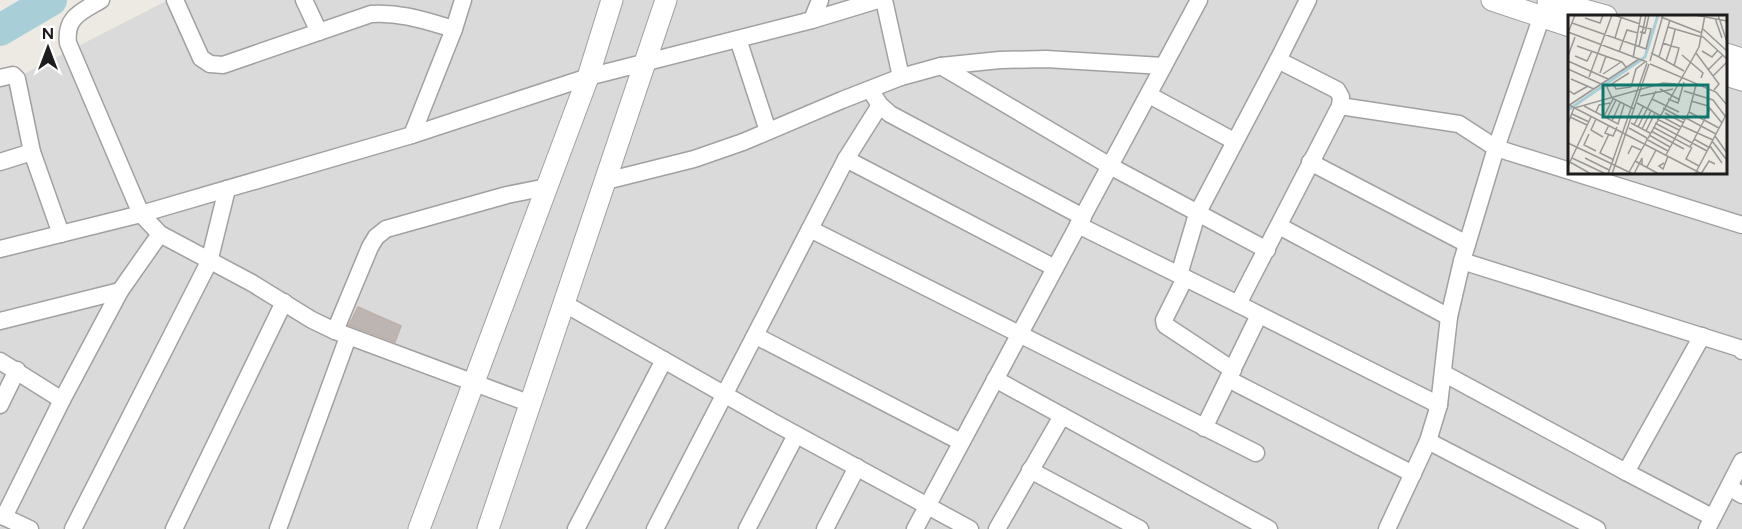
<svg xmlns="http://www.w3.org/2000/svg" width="1742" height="529" viewBox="0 0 1742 529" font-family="Figtree,sans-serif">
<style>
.residential{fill:#dbdada;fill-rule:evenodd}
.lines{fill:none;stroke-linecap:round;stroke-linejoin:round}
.river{stroke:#a8ced7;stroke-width:32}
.building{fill:#bdb5b1;stroke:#bdb0a7;stroke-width:1.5}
.minor-casing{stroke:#a1a1a1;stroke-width:19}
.tertiary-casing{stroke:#a1a1a1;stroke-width:23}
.minor{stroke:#fff;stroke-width:16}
.tertiary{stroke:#fff;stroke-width:21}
.inset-river{fill:none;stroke:#a8ced7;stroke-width:3}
.inset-road{fill:none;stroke:#9a9894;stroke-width:1.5}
.view{fill:#0f766e;fill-opacity:0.15;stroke:#0f766e;stroke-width:3}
.inset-edge{fill:none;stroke:#1d1d1d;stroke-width:3}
</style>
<rect width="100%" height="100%" fill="#edeae4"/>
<path class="residential" d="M 168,0 L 1742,0 L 1742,529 L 0,529 L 0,86 ZM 1570,16 L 1726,16 L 1726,172 L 1570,172 Z"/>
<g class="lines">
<polyline class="river" points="0,30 51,0"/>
</g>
<polygon class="building" points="358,307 401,326 395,342 349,325"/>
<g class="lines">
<g class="minor-casing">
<g id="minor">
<path d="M 101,0 C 81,12 65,17 68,43 L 141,214 L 160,234 L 252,283 L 312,320 L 335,331 L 531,404"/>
<path d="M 175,0 L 201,58 L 210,64 L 223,65 L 371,14 C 401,12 426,21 454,29"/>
<polyline points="304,0 319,32"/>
<polyline points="884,0 901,77"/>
<polyline points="812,20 820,0"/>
<polyline points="738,39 768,131"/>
<polyline points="941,66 1110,166 1267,250"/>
<polyline points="0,78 13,75 17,79 32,152 61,234"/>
<polyline points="1149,95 1234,141"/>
<polyline points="874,96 880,105 890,114 1083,217"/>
<polyline points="1340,106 1459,124 1496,148 1570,171"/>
<polyline points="412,135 454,29 463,0"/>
<polyline points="846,159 1055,268"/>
<polyline points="0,162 32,152"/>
<polyline points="1310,162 1467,244"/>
<polyline points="1573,172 1742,225"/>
<polyline points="606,181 694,159 743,142 842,100 901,77 941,66 1000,60 1046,59 1163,66"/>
<polyline points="1078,225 1238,304 1340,106 1341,97 1337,90 1278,60 1308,0"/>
<polyline points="1279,226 1449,317"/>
<polyline points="810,229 1256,453"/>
<polyline points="0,249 141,214 412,135 588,77 812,20 878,0"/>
<polyline points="1462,261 1739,348 1742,351"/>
<polyline points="1179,275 1197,214 1278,60"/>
<polyline points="1185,278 1164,320 1165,325 1233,370"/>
<polyline points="565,304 773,422 970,529"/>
<polyline points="1238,304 1439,405"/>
<polyline points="0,321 120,291"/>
<polyline points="335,331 370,247 376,237 386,229 507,195 547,187"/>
<polyline points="756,336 961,442"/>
<polyline points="1702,336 1626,472 1712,517"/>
<polyline points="0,361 62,400"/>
<polyline points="1443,373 1626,472"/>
<polyline points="995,379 1269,529"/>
<polyline points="1228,379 1413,474"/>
<polyline points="0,405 17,370"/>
<polyline points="1204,428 1259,315"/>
<polyline points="1428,441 1597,529"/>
<polyline points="1030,470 1140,529"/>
<polyline points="1729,487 1742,495"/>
<polyline points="0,515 30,529"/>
<polyline points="4,517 62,400 120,291 160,234"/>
<polyline points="73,529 209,262 227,189"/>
<polyline points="174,529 284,302"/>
<polyline points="278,529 348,337"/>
<polyline points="576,529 664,360"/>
<polyline points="655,529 846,159 880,105"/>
<polyline points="747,529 796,435"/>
<polyline points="825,529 857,467"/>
<polyline points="915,529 1199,0"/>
<polyline points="997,529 1062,416"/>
<polyline points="1387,529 1428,441 1439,405 1449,317 1462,261 1496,148 1545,7"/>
<polyline points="1707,529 1742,461"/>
</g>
</g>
<g class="tertiary-casing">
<g id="tertiary">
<polyline points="1492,0 1570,26"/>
<polyline points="1548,0 1606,16"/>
<polyline points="1726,54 1742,59"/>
<polyline points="1726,75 1742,80"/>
<polyline points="419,529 588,77 612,0"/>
<polyline points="488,529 666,0"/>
</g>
</g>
<use href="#minor" class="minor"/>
<use href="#tertiary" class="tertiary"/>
</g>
<g transform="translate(1568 15)">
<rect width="159" height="159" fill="#edeae4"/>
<path class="inset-river" d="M 0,95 L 77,42 L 90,0"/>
<path class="inset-road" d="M 46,0 L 72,9M 127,0 L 159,6M 150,0 L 159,27M 93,2 L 134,18M 17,3 L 32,8 L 35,0M 147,3 L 154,23M 4,8 L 78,34 L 83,14 L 71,11M 100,12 L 134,22M 135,14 L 159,36M 0,17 L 79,47M 72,17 L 77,18 L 81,0M 0,18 L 7,0M 134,21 L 159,44M 47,23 L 53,3M 95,28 L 103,31 L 107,15M 9,31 L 54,47 L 58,52M 71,32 L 78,0M 134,36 L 144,42 L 150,35M 51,37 L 59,15 L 70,18M 83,38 L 91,42 L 102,5M 128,38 L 151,69 L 146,75M 114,40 L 135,58 L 133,63M 0,41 L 7,22M 7,41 L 19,46 L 24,36M 91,42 L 116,56M 65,43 L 73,0M 0,46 L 40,64M 82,46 L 95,0M 98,46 L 103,31 L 111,33 L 106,51M 82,49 L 148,77 L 159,90M 0,54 L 33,69M 140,55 L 155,40M 32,58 L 38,41M 61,58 L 45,68 L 48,74 L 63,72M 35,59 L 53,47M 145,61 L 159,47M 21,62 L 44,0M 3,64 L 26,74M 45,68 L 39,72 L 44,83 L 66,94M 63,72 L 68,54 L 77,47M 92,74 L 112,85M 0,75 L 6,79 L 20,71M 116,76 L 145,85 L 157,101M 72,81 L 105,74M 84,84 L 111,97M 100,84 L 110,88 L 116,67M 123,86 L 140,91 L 154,108M 69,88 L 113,112M 1,90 L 134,159M 0,91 L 71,44M 16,91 L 50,109 L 56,90M 95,93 L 117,105M 28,97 L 31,90 L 42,88M 121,97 L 151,113M 97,98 L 116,108M 4,99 L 21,107M 36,101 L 45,84M 2,102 L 19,110M 39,103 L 48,85M 118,103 L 148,119M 28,104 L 23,115 L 35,122M 89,104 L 111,115M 44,106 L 52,88M 0,108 L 6,93 L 95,68 L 108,69M 63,108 L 82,118M 87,108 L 139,136M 41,110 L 37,118 L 45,121 L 49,112M 66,110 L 75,92M 114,111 L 145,125M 70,112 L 88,76M 85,112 L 122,132 L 142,94M 61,113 L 79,123M 74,114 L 83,96M 78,116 L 87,98M 83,116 L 116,134M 21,119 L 16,130 L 28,136M 41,119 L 32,138 L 46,145M 81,120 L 102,132M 147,121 L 159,138M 78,124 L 100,136M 126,124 L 142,133M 144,126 L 158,144M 0,128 L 65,159M 142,131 L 154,148M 124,132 L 118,144 L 131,151M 60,139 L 64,131 L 73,135M 98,140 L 121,97 L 128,70M 4,143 L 38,159M 17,143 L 41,155M 67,146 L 91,159M 2,147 L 23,159M 96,148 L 91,151 L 95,154 L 100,141M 0,151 L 23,102M 79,152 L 88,135M 40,159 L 79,48M 44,159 L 81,49M 60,159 L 131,32 L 137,0M 66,159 L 74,143 L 74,150M 127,159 L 159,98M 133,159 L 141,146 L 147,149"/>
<path class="view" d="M 35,70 L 140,70 L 140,102 L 35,102 Z"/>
<rect width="159" height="159" class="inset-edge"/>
</g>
<g transform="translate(48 48)" stroke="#ffffff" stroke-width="4.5" paint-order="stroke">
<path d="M0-4.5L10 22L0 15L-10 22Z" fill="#1d1d1d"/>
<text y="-9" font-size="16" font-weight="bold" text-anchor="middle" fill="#1d1d1d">N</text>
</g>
</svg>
